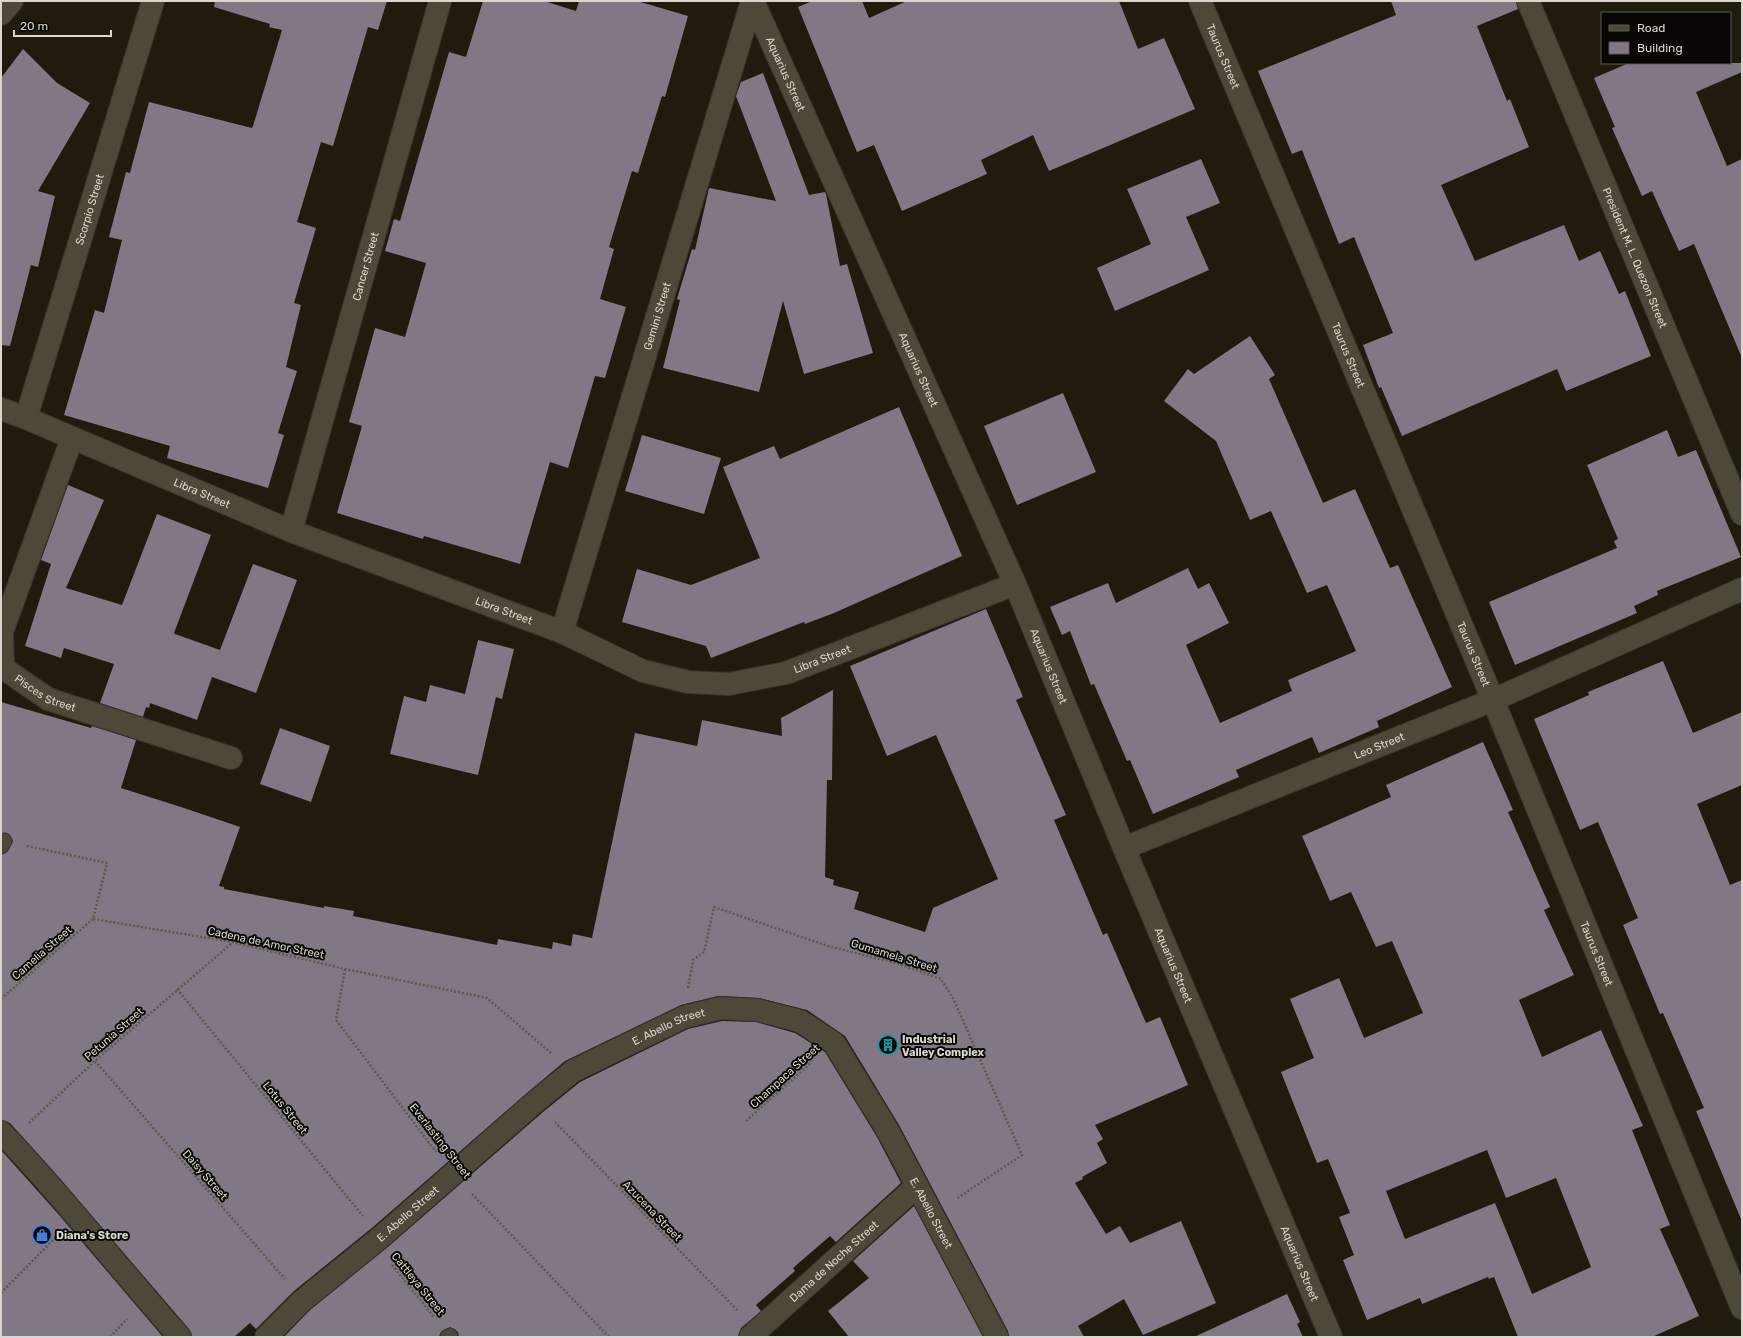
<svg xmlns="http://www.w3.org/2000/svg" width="1743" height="1338" viewBox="0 0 1743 1338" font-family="Rubik,sans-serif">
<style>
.building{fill:#817785;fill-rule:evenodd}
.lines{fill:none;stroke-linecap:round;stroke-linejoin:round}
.service-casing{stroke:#38342d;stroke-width:17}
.minor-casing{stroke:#38342d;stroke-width:24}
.path{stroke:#5f594e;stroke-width:2.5;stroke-dasharray:2 2;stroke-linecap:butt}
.service{stroke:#4e4839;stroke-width:15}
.minor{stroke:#4e4839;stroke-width:22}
.labels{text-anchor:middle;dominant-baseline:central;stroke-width:4;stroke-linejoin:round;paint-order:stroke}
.street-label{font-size:11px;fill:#dbd7ce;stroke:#080603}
.poi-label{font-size:11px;font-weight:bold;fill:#dbd7ce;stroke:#080603;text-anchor:start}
</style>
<rect width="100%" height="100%" fill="#211b0e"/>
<g class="building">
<polygon points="215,1 387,1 378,30 368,27 333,146 321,142 297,222 316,228 294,303 301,305 286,367 297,371 278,433 284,435 268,488 167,458 170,446 64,415 95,310 104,313 122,240 109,237 126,172 130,173 149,102 252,128 253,126 282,30 269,27 270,24 214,7"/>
<polygon points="483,1 544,1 576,11 579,1 637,1 688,16 665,97 662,96 638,173 632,171 609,247 614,249 600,299 626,307 605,378 595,376 568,468 550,462 520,564 424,536 423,539 337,513 362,426 349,422 375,328 405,337 426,263 385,251 394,219 400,221 449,52 466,57"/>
<polygon points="812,1 862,1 869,18 907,1 1119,1 1138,49 1164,38 1195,109 1049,171 1033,135 981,160 987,174 902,211 874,145 857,152 798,7"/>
<polygon points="1391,1 1516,1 1518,9 1477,26 1507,101 1510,99 1529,147 1441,185 1475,261 1564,225 1579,261 1600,251 1619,294 1625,291 1651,356 1566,391 1557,369 1402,436 1381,387 1379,388 1363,345 1393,333 1354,237 1339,244 1302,150 1292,154 1258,71 1396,15"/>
<polygon points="23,49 57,83 90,103 38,191 55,196 38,267 31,265 10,346 1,345 1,78"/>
<polygon points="1629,63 1742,63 1742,72 1696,92 1727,166 1742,159 1742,358 1694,244 1679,251 1652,191 1642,196 1612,128 1615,127 1594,78"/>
<polygon points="763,73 809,195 825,192 826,194 840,266 847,264 873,353 804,374 783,301 759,392 663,368 680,300 677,299 692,249 695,250 709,188 776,201 736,96 741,82"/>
<polygon points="1201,159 1220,203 1186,217 1209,270 1115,311 1097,268 1151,244 1127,189"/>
<polygon points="1250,336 1275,375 1269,379 1323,503 1355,489 1390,568 1398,565 1452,687 1377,721 1379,727 1319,753 1312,737 1236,770 1239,777 1153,814 1130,760 1127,761 1094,684 1091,685 1070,631 1062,635 1050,607 1108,583 1116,603 1188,568 1198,589 1209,583 1229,623 1186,645 1220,723 1292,691 1288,680 1356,651 1327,585 1307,593 1271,511 1250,520 1216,441 1164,401 1188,369 1194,374"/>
<polygon points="1063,393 1096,472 1017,505 984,426"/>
<polygon points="899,407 962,556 834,613 805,624 804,622 711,658 706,646 622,622 637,569 691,585 760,558 723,467 774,446 780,459"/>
<polygon points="1667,430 1678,457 1696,450 1741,557 1657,591 1658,595 1634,606 1637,613 1515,665 1489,602 1617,548 1614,541 1618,539 1587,465"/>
<polygon points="642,435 721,458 704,514 625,491"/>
<polygon points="68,485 104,500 66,588 122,605 157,514 211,535 174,633 175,634 220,650 253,564 297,580 256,693 212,677 197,720 150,703 149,708 146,707 143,717 100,703 114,664 64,648 61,658 25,646 51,564 41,560"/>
<polygon points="986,609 1023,697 1016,700 1066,815 1054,820 1103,935 1107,933 1146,1023 1160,1017 1188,1085 1095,1125 1103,1139 1097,1143 1107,1163 1082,1177 1083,1179 1075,1183 1106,1234 1120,1226 1130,1243 1181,1221 1216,1303 1143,1335 1124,1299 1078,1326 1084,1337 1009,1337 1008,1331 899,1125 845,1036 807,1010 759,998 718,996 681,1005 565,1061 527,1093 373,1227 294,1291 256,1329 250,1323 234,1337 192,1337 189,1329 56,1174 10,1123 1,1120 1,855 8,851 13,841 9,834 1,833 1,702 91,728 92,726 136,740 121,788 184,808 240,827 219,886 224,887 224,889 324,908 324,906 354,911 353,916 497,945 498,939 552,949 553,942 571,946 573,934 592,938 635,733 697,746 702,720 782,736 781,718 833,690 832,780 827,780 825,877 834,880 833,885 859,892 854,909 925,932 933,908 998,879 936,735 887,756 850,666"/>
<polygon points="478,640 514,649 502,699 496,697 478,775 390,754 404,696 426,702 430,685 465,694"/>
<polygon points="1663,661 1693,733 1742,712 1742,785 1697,804 1730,885 1742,880 1741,1219 1696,1111 1704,1108 1663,1013 1660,1014 1623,925 1638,918 1598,822 1580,830 1534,719 1589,695 1588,692"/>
<polygon points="280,728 330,746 311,802 260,784"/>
<path d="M 1483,742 L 1513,810 L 1508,812 L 1550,907 L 1544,910 L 1574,975 L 1519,1000 L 1542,1057 L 1601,1030 L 1643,1126 L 1632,1130 L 1670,1225 L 1660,1229 L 1699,1316 L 1652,1337 L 1518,1337 L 1494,1277 L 1489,1279 L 1488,1277 L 1422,1304 L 1420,1298 L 1367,1320 L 1343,1260 L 1354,1255 L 1339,1217 L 1350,1213 L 1328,1159 L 1317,1163 L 1281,1072 L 1314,1058 L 1290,999 L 1339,978 L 1364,1038 L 1423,1013 L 1392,941 L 1376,947 L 1351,892 L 1330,901 L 1302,836 L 1391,797 L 1386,785 ZM 1487,1150 L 1506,1198 L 1556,1178 L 1591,1267 L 1532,1294 L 1495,1203 L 1405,1239 L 1386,1191 Z"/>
<polygon points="722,1021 756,1022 795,1033 825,1052 877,1137 901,1183 836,1242 830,1236 793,1268 795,1271 756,1305 761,1311 741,1328 738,1337 459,1337 458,1332 450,1327 441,1332 439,1337 284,1337 310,1310 389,1246 543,1112 580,1082 688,1029"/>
<polygon points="1,1150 60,1216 163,1337 1,1337"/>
<polygon points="914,1206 983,1337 849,1337 828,1311 869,1278 853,1261"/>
<polygon points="1287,1294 1300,1322 1297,1324 1303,1337 1194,1337"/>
</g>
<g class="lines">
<g class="service-casing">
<g id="service">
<polyline points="1,846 4,841"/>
<polyline points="448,1337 450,1336"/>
</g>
</g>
<g class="minor-casing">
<g id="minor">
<path id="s1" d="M 753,1 L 1015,584 L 1124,848 L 1331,1337"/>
<path id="s2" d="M 1200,1 L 1493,700 L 1742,1308"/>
<path id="s3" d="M 1528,1 L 1742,514"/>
<polyline points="1,14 12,1"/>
<path id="s4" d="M 1,409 L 26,418 L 291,531 L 562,632 L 643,671 L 688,682 L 729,684 L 786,673 L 1015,584"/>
<path id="s5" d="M 26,418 L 153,1"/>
<path id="s6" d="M 72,438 L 2,632 L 3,668 L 48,699 L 231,758"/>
<path id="s7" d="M 291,531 L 440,1"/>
<path id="s8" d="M 562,632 L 752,1"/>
<path id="s9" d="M 1124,848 L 1493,700 L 1742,589"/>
<path d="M 1,1132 C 64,1197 120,1270 180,1337"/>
<path id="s10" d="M 266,1337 L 302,1301 L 381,1237 L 535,1102 L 573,1071 L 684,1017 L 721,1008 L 758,1010 L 800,1021 L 834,1043 L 888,1131 L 997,1337"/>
<path id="s11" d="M 750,1337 L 917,1186"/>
</g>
</g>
<g class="path">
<polyline points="27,846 107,863 93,919 232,942 345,969 487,998 551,1053"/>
<polyline points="345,969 336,1020 436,1152"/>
<polyline points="688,988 693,960 704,952 714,907 828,946 896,963 941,979 954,1000 1022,1155 956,1199"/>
<polyline points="177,989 363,1216"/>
<polyline points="1,999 93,919"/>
<polyline points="95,1061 285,1279"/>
<polyline points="746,1121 812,1062"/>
<polyline points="555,1122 738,1311"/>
<polyline points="29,1123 95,1061 232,943"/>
<polyline points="472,1194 609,1337"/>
<polyline points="392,1265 434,1317"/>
<polyline points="1,1293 57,1236"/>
<polyline points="110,1337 127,1319"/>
</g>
<use href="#service" class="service"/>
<use href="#minor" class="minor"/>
</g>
<defs>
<g id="building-ring" transform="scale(1)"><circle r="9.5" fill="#080603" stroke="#0f9aa8" stroke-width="1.5"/><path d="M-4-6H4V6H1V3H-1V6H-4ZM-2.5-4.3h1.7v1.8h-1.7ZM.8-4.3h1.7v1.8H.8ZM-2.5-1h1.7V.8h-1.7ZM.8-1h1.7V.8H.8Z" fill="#0f9aa8"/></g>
<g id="shop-ring" transform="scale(1)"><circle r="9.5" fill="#080603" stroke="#3f7fe0" stroke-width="1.5"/><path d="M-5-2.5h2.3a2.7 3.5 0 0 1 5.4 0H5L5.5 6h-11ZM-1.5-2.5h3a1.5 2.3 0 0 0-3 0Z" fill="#3f7fe0"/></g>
</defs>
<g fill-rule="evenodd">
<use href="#building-ring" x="888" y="1045"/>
<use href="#shop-ring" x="42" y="1235"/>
</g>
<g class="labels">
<g class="street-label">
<text stroke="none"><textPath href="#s2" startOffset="60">Taurus Street</textPath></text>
<text stroke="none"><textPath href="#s1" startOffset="80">Aquarius Street</textPath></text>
<text stroke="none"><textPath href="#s5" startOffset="218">Scorpio Street</textPath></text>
<text stroke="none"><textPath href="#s3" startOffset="278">President M. L. Quezon Street</textPath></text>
<text stroke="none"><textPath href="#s7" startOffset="275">Cancer Street</textPath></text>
<text stroke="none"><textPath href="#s8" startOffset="330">Gemini Street</textPath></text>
<text stroke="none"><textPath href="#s2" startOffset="384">Taurus Street</textPath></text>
<text stroke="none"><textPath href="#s1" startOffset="404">Aquarius Street</textPath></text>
<text stroke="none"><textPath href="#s4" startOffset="218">Libra Street</textPath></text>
<text stroke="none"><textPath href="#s4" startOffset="542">Libra Street</textPath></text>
<text stroke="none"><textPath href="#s2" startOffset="708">Taurus Street</textPath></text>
<text stroke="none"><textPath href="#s4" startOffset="878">Libra Street</textPath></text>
<text stroke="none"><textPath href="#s1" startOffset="728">Aquarius Street</textPath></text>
<text stroke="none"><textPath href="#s6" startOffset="292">Pisces Street</textPath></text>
<text stroke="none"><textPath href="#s9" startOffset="275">Leo Street</textPath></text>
<text transform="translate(266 943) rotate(12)">Cadena de Amor Street</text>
<text transform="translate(42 953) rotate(-41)">Camelia Street</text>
<text stroke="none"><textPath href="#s2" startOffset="1032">Taurus Street</textPath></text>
<text transform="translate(894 956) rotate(17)">Gumamela Street</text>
<text stroke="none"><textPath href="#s1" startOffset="1052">Aquarius Street</textPath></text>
<text stroke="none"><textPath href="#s10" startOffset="512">E. Abello Street</textPath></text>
<text transform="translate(114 1034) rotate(-41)">Petunia Street</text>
<text transform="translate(785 1076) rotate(-42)">Champaca Street</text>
<text transform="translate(285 1108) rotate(51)">Lotus Street</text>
<text transform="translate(440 1141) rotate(52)">Everlasting Street</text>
<text transform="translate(205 1175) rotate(49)">Daisy Street</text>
<text transform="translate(652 1211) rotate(46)">Azucena Street</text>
<text stroke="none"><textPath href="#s10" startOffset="188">E. Abello Street</textPath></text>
<text stroke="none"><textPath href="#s10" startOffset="885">E. Abello Street</textPath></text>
<text stroke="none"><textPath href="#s11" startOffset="113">Dama de Noche Street</textPath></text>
<text stroke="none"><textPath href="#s1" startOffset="1376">Aquarius Street</textPath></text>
<text transform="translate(418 1284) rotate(51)">Cattleya Street</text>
</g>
<g class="poi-label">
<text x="902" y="1039">Industrial<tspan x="902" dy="13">Valley Complex</tspan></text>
<text x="56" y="1235">Diana's Store</text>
</g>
</g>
<rect width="1743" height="1338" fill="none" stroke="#dbd7ce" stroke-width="4"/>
<rect x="1601" y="12" width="130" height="52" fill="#080603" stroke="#5c5a54"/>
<rect x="1609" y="25" width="20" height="6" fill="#4e4839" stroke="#5c5a54"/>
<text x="1637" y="32" font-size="12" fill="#dbd7ce">Road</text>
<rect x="1609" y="42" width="20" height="12" fill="#817785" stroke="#5c5a54"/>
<text x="1637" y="52" font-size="12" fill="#dbd7ce">Building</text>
<path d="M14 30v6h97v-6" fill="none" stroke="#dbd7ce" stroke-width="2"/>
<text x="20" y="30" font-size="12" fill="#dbd7ce" stroke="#080603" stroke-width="3" paint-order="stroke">20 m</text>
</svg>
